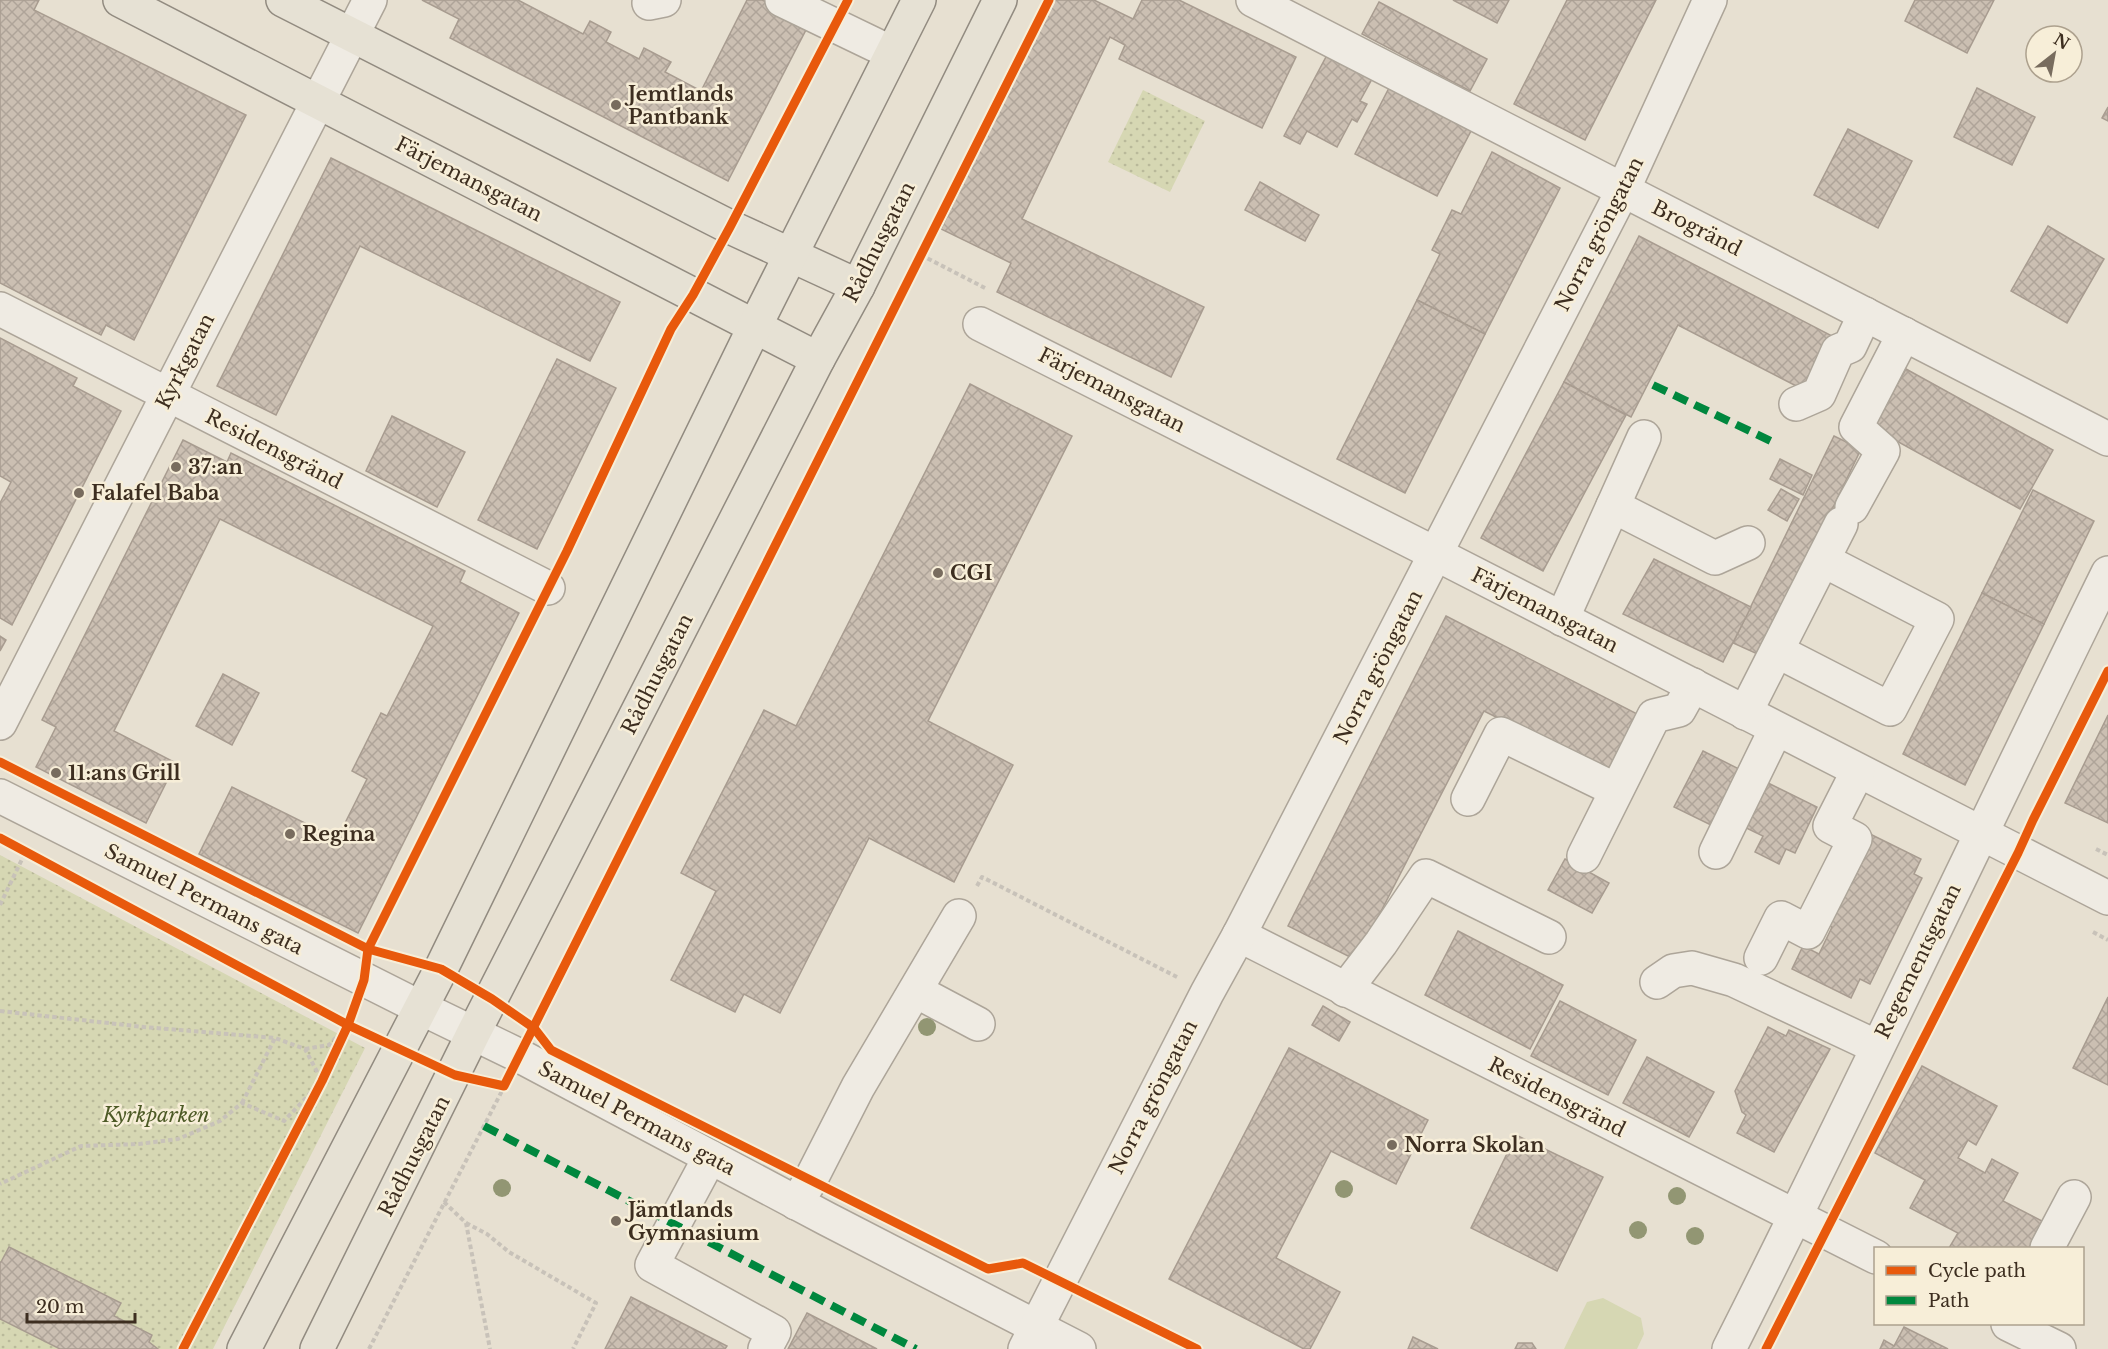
<svg xmlns="http://www.w3.org/2000/svg" width="2108" height="1349" viewBox="0 0 2108 1349" font-family="'Libre Baskerville',serif">
<style>
.grass{fill:url(#grass-dots)}
.pitch{fill:#d6d7b3}
.building{fill:url(#building-cross-hatch);stroke:#a89c90;stroke-width:1.5}
.lines{fill:none;stroke-linecap:round;stroke-linejoin:round}
.minor-casing{stroke:#ada599;stroke-width:36}
.major-casing{stroke:#928b80;stroke-width:36}
.path{stroke:#c8c2b9;stroke-width:4;stroke-dasharray:4.5 3;stroke-linecap:butt}
.minor{stroke:#efebe3;stroke-width:33}
.major{stroke:#e6e1d4;stroke-width:33}
.quiet{stroke:#00873e;stroke-width:8;stroke-dasharray:15 8;stroke-linecap:butt}
.cycleway-casing{stroke:#f7eed8;stroke-width:13}
.cycleway{stroke:#e8590c;stroke-width:9}
.tree{fill:#929673}
.poi-dot{fill:#786c5e;stroke:#f7eed8;stroke-width:2}
.labels{text-anchor:middle;dominant-baseline:central;stroke-width:5;stroke-linejoin:round;paint-order:stroke}
.poi-label{font-size:20px;font-weight:bold;fill:#3d2e20;stroke:#f7eed8;text-anchor:start}
.street-label{font-size:20px;fill:#3d2e20;stroke:#f7eed8}
.park-label{font-size:20px;font-style:italic;fill:#4d5a26;stroke:#f7eed8}
</style>
<defs>
<pattern id="grass-dots" width="8" height="8" patternUnits="userSpaceOnUse" patternTransform="scale(1.5)"><rect width="8" height="8" fill="#d6d7b3"/><path d="M2 2h.1M6 6h.1" fill="none" stroke="#b9b99a" stroke-width="1.8" stroke-linecap="round"/></pattern>
<pattern id="building-cross-hatch" width="8" height="8" patternUnits="userSpaceOnUse" patternTransform="scale(1.5)"><rect width="8" height="8" fill="#cbbfb2"/><path d="M0 0l8 8M0 8l8-8" fill="none" stroke="#afa499"/></pattern>
</defs>
<rect width="100%" height="100%" fill="#e7e0d1"/>
<g class="grass">
<polygon points="1143,90 1205,121 1170,192 1108,162"/>
<polygon points="0,855 365,1048 213,1349 0,1349"/>
</g>
<polygon class="pitch" points="1603,1298 1641,1318 1644,1334 1637,1349 1564,1349 1587,1302"/>
<g class="building">
<polygon points="0,0 39,0 34,10 246,115 134,340 106,325 101,335 0,283"/>
<polygon points="422,0 518,0 583,34 590,21 611,32 606,42 639,59 644,48 671,62 665,72 701,91 747,0 762,0 809,24 728,181 450,38 459,19"/>
<polygon points="1052,0 1094,0 1133,19 1142,0 1179,0 1296,57 1262,128 1119,59 1125,45 1110,37 1022,219 1204,307 1171,377 997,292 1011,263 941,229"/>
<polygon points="1453,0 1509,0 1497,23"/>
<polygon points="1567,0 1656,0 1585,140 1514,104"/>
<polygon points="1915,0 1994,0 1967,53 1905,21"/>
<polygon points="1379,2 1487,59 1470,91 1362,34"/>
<polygon points="1327,55 1372,79 1360,101 1367,104 1357,122 1352,119 1337,147 1307,131 1300,144 1284,136"/>
<polygon points="1390,86 1472,129 1437,196 1355,154"/>
<polygon points="1977,88 2035,117 2012,165 1954,137"/>
<polygon points="2108,107 2108,121 2102,118"/>
<polygon points="1848,129 1912,161 1878,228 1814,195"/>
<polygon points="1492,152 1560,188 1485,334 1417,300 1440,254 1432,250 1452,210 1461,214"/>
<polygon points="331,158 620,302 590,361 360,246 276,415 217,386"/>
<polygon points="1260,182 1319,215 1305,241 1245,210"/>
<polygon points="2048,226 2104,259 2067,323 2011,291"/>
<polygon points="1639,236 1834,337 1806,391 1678,325 1631,417 1564,382"/>
<polygon points="1417,300 1485,334 1405,493 1337,459"/>
<polygon points="0,338 77,378 73,386 121,411 12,625 0,618 0,503 11,482 0,476"/>
<polygon points="557,359 616,388 537,549 478,520"/>
<polygon points="1906,369 2053,450 2020,509 1873,428"/>
<polygon points="1564,382 1626,415 1543,571 1481,538"/>
<polygon points="970,384 1072,436 928,721 1013,765 954,882 869,838 780,1013 744,994 735,1012 671,980 716,891 681,873 764,710 796,726"/>
<polygon points="392,416 465,452 437,507 366,471"/>
<polygon points="1834,436 1861,449 1762,656 1733,643"/>
<polygon points="183,440 227,462 231,453 465,571 460,582 519,613 358,933 199,854 232,787 337,839 367,779 352,771 381,713 387,716 433,626 220,519 114,731 176,763 146,823 36,767 56,727 42,720"/>
<polygon points="1780,459 1812,475 1803,495 1770,479"/>
<polygon points="1781,489 1799,499 1787,521 1768,510"/>
<polygon points="2033,490 2094,521 2044,624 1982,593"/>
<polygon points="1654,559 1751,607 1723,662 1623,614"/>
<polygon points="1982,593 2044,624 1965,785 1903,754"/>
<polygon points="1446,616 1647,719 1617,778 1484,711 1356,960 1288,926"/>
<polygon points="0,636 6,640 0,651"/>
<polygon points="223,674 259,693 232,745 196,726"/>
<polygon points="2108,715 2108,823 2065,803"/>
<polygon points="1703,751 1743,771 1715,827 1674,807"/>
<polygon points="1762,780 1817,807 1795,853 1786,849 1779,864 1755,852 1763,836 1740,825"/>
<polygon points="1866,832 1921,859 1914,874 1922,878 1870,984 1860,979 1851,998 1792,969 1803,946 1819,954 1832,927 1821,922 1844,874 1854,879 1865,856 1856,852"/>
<polygon points="1565,859 1609,883 1592,913 1548,890"/>
<polygon points="1458,931 1563,985 1530,1049 1425,995"/>
<polygon points="2108,997 2108,1085 2073,1068"/>
<polygon points="1560,1001 1636,1040 1608,1095 1531,1056"/>
<polygon points="1323,1006 1350,1022 1339,1041 1312,1025"/>
<polygon points="1768,1027 1786,1036 1789,1030 1830,1049 1774,1152 1737,1133 1746,1115 1742,1112 1735,1091"/>
<polygon points="1289,1048 1428,1120 1396,1184 1331,1151 1276,1258 1340,1292 1310,1349 1304,1349 1169,1279"/>
<polygon points="1647,1057 1714,1092 1689,1137 1623,1103"/>
<polygon points="1922,1066 1997,1106 1976,1145 1968,1140 1958,1158 1985,1173 1992,1159 2018,1173 2003,1201 2046,1223 2033,1248 1949,1248 1958,1233 1910,1208 1925,1180 1875,1153"/>
<polygon points="1516,1135 1603,1177 1557,1271 1471,1228"/>
<polygon points="9,1247 121,1303 114,1316 152,1335 149,1342 158,1349 60,1349 0,1319 0,1262 1,1262"/>
<polygon points="631,1297 727,1346 725,1349 605,1349"/>
<polygon points="807,1313 877,1349 788,1349"/>
<polygon points="1904,1327 1948,1349 1880,1349 1884,1340 1894,1346"/>
<polygon points="1413,1337 1438,1349 1408,1349"/>
<polygon points="1518,1343 1532,1343 1536,1349 1515,1349"/>
</g>
<g class="lines">
<g class="minor-casing">
<g id="minor">
<polyline points="782,0 892,53"/>
<polyline points="1253,0 2108,439"/>
<polyline points="649,3 664,0"/>
<polyline points="0,309 548,588"/>
<polyline points="980,324 1436,554 2108,898"/>
<polyline points="1796,404 1819,394 1838,351 1850,346 1865,314"/>
<polyline points="1613,506 1715,558 1748,543"/>
<polyline points="1852,507 1883,451 1856,427 1904,334"/>
<polyline points="1562,619 1644,437"/>
<polyline points="1777,651 1890,709 1937,619 1823,560"/>
<polyline points="1745,713 1841,524"/>
<polyline points="0,723 370,0"/>
<polyline points="0,796 421,1008 520,1056 827,1219 1079,1349"/>
<polyline points="1468,799 1501,734 1616,790"/>
<polyline points="1716,852 1776,729"/>
<polyline points="1584,856 1654,716 1679,710 1693,685"/>
<polyline points="1239,935 1876,1257"/>
<polyline points="1761,958 1781,918 1808,932 1855,839 1830,826 1858,771"/>
<polyline points="1657,982 1673,971 1692,968 1734,980 1877,1047"/>
<polyline points="1345,990 1381,943 1426,876 1549,937"/>
<polyline points="916,991 978,1024"/>
<polyline points="710,1157 652,1265 774,1332 765,1349"/>
<polyline points="796,1203 810,1181 858,1087 959,916"/>
<polyline points="2047,1248 2074,1197"/>
<polyline points="2008,1324 2059,1349"/>
<polyline points="1025,1349 1207,993 1239,935 1623,190 1710,0"/>
<path d="M 1729,1349 C 1859,1092 1981,831 2108,573"/>
</g>
</g>
<g class="major-casing">
<g id="major">
<polyline points="120,0 818,359"/>
<polyline points="283,0 730,227 858,286"/>
<polyline points="244,1349 441,969 754,328 919,0"/>
<polyline points="317,1349 473,1034 818,359 858,286 1000,0"/>
</g>
</g>
<g class="path">
<polyline points="921,255 985,288"/>
<polyline points="2096,849 2108,855"/>
<polyline points="977,886 982,877 1177,977"/>
<polyline points="0,905 25,853"/>
<polyline points="2093,932 2108,940"/>
<polyline points="0,1011 144,1027 275,1038 305,1049 322,1081 284,1121 242,1103 220,1121 178,1139 139,1144 81,1146 0,1184"/>
<polyline points="536,1024 1049,0"/>
<polyline points="305,1049 329,1045 348,1025"/>
<polyline points="242,1103 275,1038"/>
<polyline points="444,1202 466,1223 490,1349"/>
<polyline points="466,1223 487,1234 509,1252 596,1303 573,1349"/>
<polyline points="369,1349 504,1087"/>
</g>
<use href="#minor" class="minor"/>
<use href="#major" class="major"/>
<g class="quiet">
<polyline points="1653,385 1775,443"/>
<polyline points="484,1126 916,1349"/>
</g>
<g class="cycleway-casing">
<g id="cycleway">
<polyline points="0,762 368,949 441,969 492,999 534,1028 551,1050 988,1269 1023,1263 1197,1349"/>
<polyline points="0,838 348,1025 455,1075 504,1086 1049,0"/>
<polyline points="183,1349 322,1081 348,1025 364,980 368,949 567,551 671,329 693,295 730,227 848,0"/>
<polyline points="1766,1349 2018,853 2033,820 2108,671"/>
</g>
</g>
<use href="#cycleway" class="cycleway"/>
</g>
<g class="tree">
<circle cx="927" cy="1027" r="9"/>
<circle cx="502" cy="1188" r="9"/>
<circle cx="1344" cy="1189" r="9"/>
<circle cx="1677" cy="1196" r="9"/>
<circle cx="1638" cy="1230" r="9"/>
<circle cx="1695" cy="1236" r="9"/>
</g>
<g class="poi-dot">
<circle cx="616" cy="105" r="6"/>
<circle cx="176" cy="467" r="6"/>
<circle cx="79" cy="493" r="6"/>
<circle cx="938" cy="573" r="6"/>
<circle cx="56" cy="773" r="6"/>
<circle cx="290" cy="834" r="6"/>
<circle cx="1392" cy="1145" r="6"/>
<circle cx="616" cy="1221" r="6"/>
</g>
<g class="labels">
<g class="poi-label">
<text x="628" y="94">Jemtlands<tspan x="628" dy="23">Pantbank</tspan></text>
<text x="188" y="467">37:an</text>
<text x="91" y="493">Falafel Baba</text>
<text x="950" y="573">CGI</text>
<text x="68" y="773">11:ans Grill</text>
<text x="302" y="834">Regina</text>
<text x="1404" y="1145">Norra Skolan</text>
<text x="628" y="1210">Jämtlands<tspan x="628" dy="23">Gymnasium</tspan></text>
</g>
<g class="street-label">
<text transform="translate(469 179) rotate(27)">Färjemansgatan</text>
<text transform="translate(1697 228) rotate(27)">Brogränd</text>
<text transform="translate(1599 234) rotate(-63)">Norra gröngatan</text>
<text transform="translate(879 242) rotate(-63)">Rådhusgatan</text>
<text transform="translate(185 361) rotate(-63)">Kyrkgatan</text>
<text transform="translate(1112 390) rotate(27)">Färjemansgatan</text>
<text transform="translate(274 449) rotate(27)">Residensgränd</text>
<text transform="translate(1545 610) rotate(27)">Färjemansgatan</text>
<text transform="translate(1378 667) rotate(-63)">Norra gröngatan</text>
<text transform="translate(657 674) rotate(-63)">Rådhusgatan</text>
<text transform="translate(204 899) rotate(27)">Samuel Permans gata</text>
<text transform="translate(1918 961) rotate(-64)">Regementsgatan</text>
<text transform="translate(1153 1097) rotate(-63)">Norra gröngatan</text>
<text transform="translate(1557 1097) rotate(27)">Residensgränd</text>
<text transform="translate(637 1118) rotate(28)">Samuel Permans gata</text>
<text transform="translate(414 1156) rotate(-63)">Rådhusgatan</text>
</g>
<g class="park-label">
<text x="156" y="1115">Kyrkparken</text>
</g>
</g>
<rect x="1874" y="1247" width="210" height="78" fill="#f7eed8" stroke="#ada18e" stroke-width="1.5"/>
<rect x="1886" y="1266" width="30" height="9" fill="#e8590c" stroke="#ada18e" stroke-width="1.5"/>
<text x="1928" y="1277" font-size="18" fill="#3d2e20">Cycle path</text>
<rect x="1886" y="1296" width="30" height="9" fill="#00873e" stroke="#ada18e" stroke-width="1.5"/>
<text x="1928" y="1307" font-size="18" fill="#3d2e20">Path</text>
<g transform="translate(2054 54) rotate(31)"><circle r="28" fill="#f7eed8" stroke="#ada18e" stroke-width="1.5"/>
<path d="M0-4.5L10 22L0 15L-10 22Z" fill="#786c5e"/>
<text y="-9" font-size="16" font-weight="bold" text-anchor="middle" fill="#3d2e20">N</text>
</g>
<path d="M27 1313v9h108v-9" fill="none" stroke="#3d2e20" stroke-width="3"/>
<text x="36" y="1313" font-size="18" fill="#3d2e20" stroke="#f7eed8" stroke-width="4.5" paint-order="stroke">20 m</text>
</svg>
